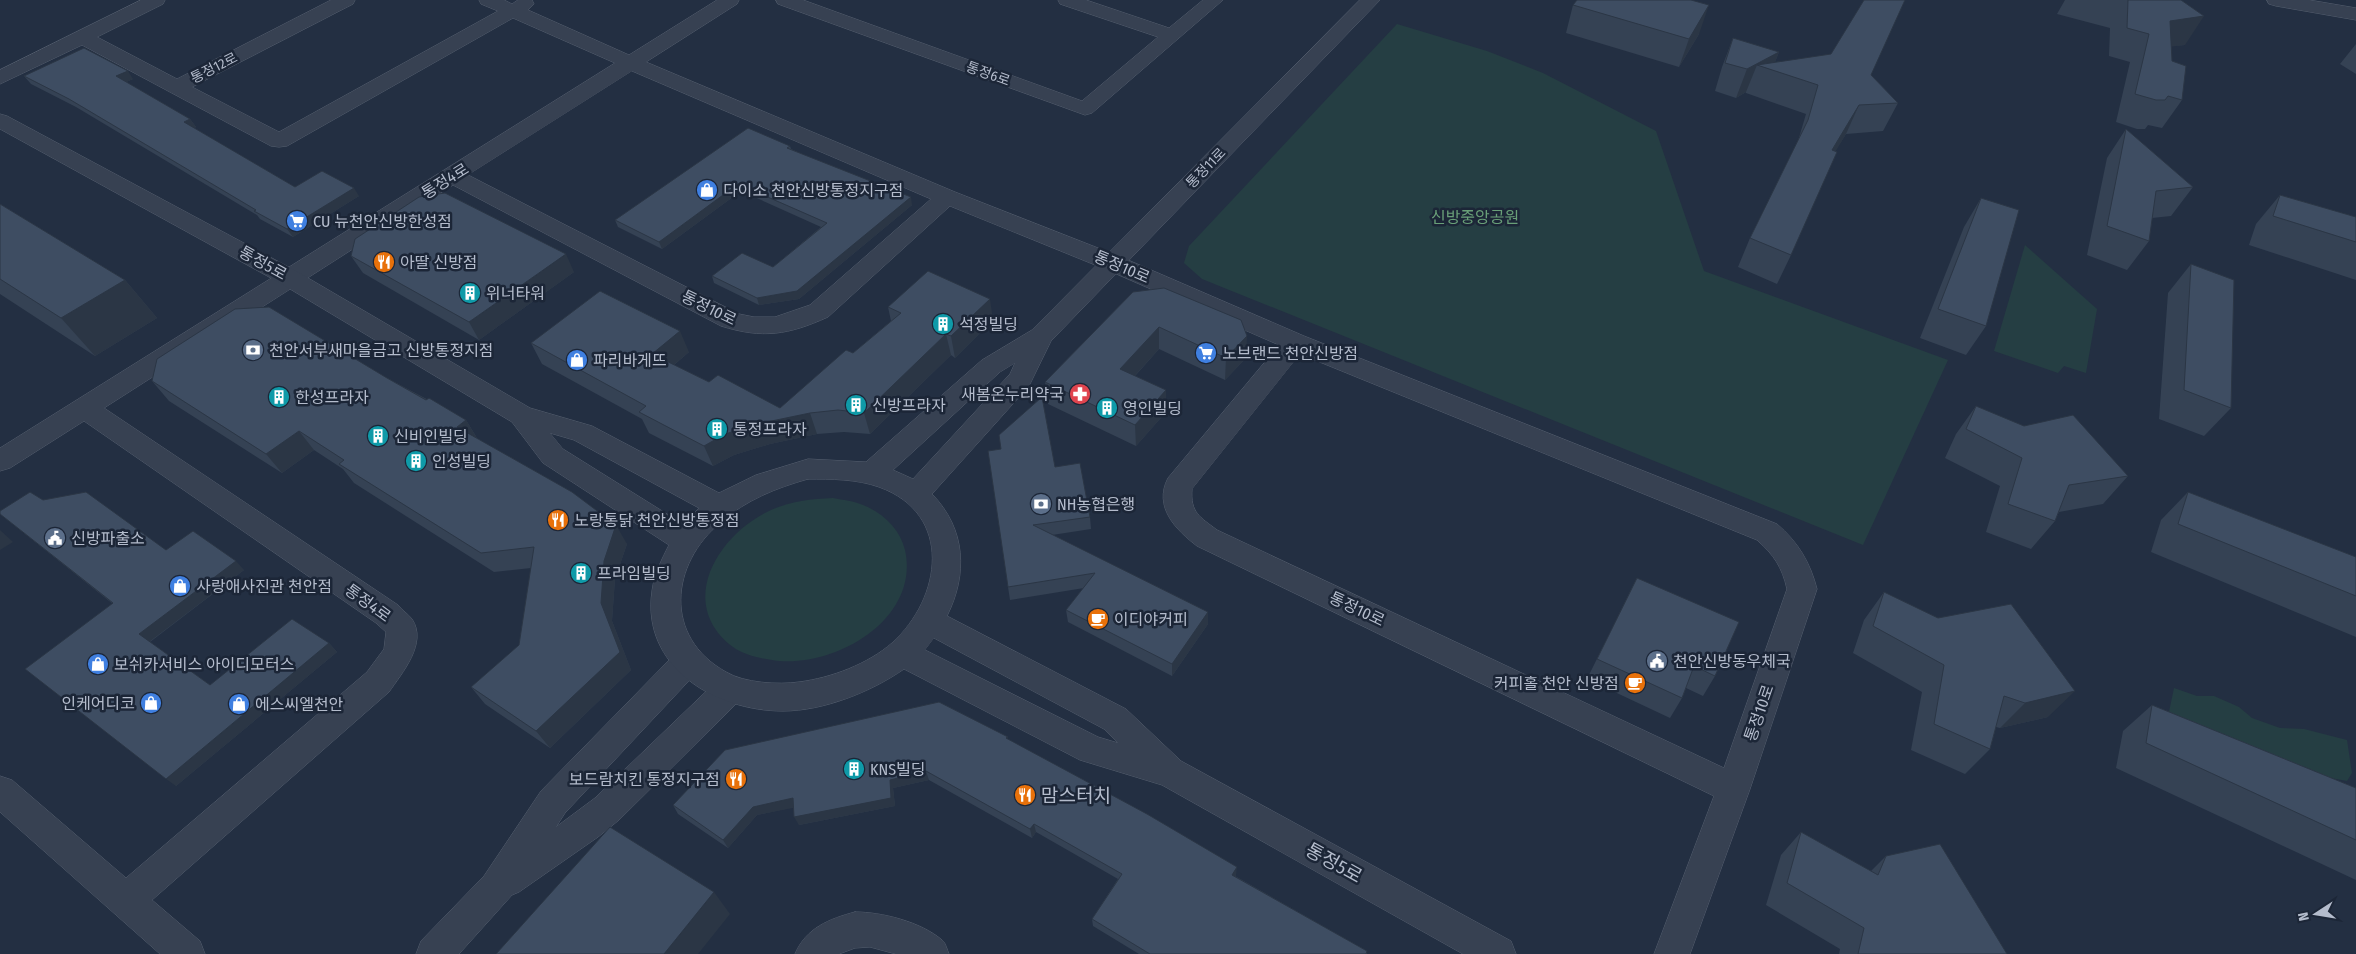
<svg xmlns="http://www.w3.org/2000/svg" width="2356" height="954" viewBox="0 0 2356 954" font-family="'Fira Sans Condensed','Noto Sans KR',sans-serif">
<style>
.green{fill:#253e43}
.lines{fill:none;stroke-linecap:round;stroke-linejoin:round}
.minor-casing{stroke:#555f6f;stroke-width:1}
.tertiary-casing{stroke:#555f6f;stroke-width:1}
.minor{fill:#374152;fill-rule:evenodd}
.tertiary{fill:#374152;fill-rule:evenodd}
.wall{fill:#354254}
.shaded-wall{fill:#2b3645}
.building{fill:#3e4d62;stroke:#2b3645}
.labels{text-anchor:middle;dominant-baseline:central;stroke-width:5;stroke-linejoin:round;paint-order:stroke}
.far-street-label{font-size:14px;fill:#b4bccc;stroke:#1c2637}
.street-label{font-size:16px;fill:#b4bccc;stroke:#1c2637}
.poi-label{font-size:16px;fill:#b4bccc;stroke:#1c2637;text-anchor:start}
.park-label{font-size:16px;fill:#699f78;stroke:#1c2637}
.near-poi-label{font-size:19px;fill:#b4bccc;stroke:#1c2637;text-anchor:start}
.near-street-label{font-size:19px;fill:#b4bccc;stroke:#1c2637}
</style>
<rect width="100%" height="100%" fill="#232f42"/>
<g class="green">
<polygon points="1397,24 1487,51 1543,73 1656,131 1704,271 1948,360 1863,545 1202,279 1184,263 1189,246"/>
<polygon points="2025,245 2097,309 2086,373 2064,366 2058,373 1994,351"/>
<path d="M 833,498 C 843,500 854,501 863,505 C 883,513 900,529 905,550 C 920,618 839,666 779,661 C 764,659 745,656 733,647 C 675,603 718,534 771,510 C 791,501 812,499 833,498 Z"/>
<polygon points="2174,688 2197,696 2214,696 2239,707 2252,718 2280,728 2304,729 2347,740 2352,773 2347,781 2325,777 2166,726"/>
</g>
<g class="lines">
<g class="minor-casing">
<g id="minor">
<path d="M 141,0 L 165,0 L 163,4 L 97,37 L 177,79 L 331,0 L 355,0 L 353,4 L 192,87 L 279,132 L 498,11 L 481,4 L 479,0 L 504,0 L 512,4 L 518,0 L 532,0 L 534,4 L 528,10 L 629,55 L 717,0 L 739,0 L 737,4 L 646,62 L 955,192 L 1121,257 L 1304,336 L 1777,524 C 1798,542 1810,562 1817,589 L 1750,789 L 1690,954 L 1654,954 L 1714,796 L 1197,546 C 1176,530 1153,507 1168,478 L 1279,345 L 1105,269 L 950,206 L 828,317 C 788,335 763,339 721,326 L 453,185 L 104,408 L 398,605 C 402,610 408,614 412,619 C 428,643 402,673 389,692 L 152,900 L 200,941 L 205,954 L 160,954 L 0,812 L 0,776 L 12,780 L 126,878 L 367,672 L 384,649 L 386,632 L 376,623 L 84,421 L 10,468 L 0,471 L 0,448 L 615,63 L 513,18 L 287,146 L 279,147 L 271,146 L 82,45 L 0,84 L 0,70 ZM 632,71 L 931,199 L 810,305 L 775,317 L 754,317 L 739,314 L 468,175 ZM 1300,354 L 1757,540 C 1774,555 1782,567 1787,589 L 1724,768 L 1217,530 C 1200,517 1190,513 1192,489 Z"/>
<polygon points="776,0 803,0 1082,101 1158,37 1060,4 1058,0 1086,0 1169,28 1203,0 1223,0 1092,113 1085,115 778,4"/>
<polygon points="688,648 699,652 703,661 699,670 565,813 556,827 595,798 719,679 730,675 741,679 746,689 741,699 619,820 598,837 519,892 512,895 459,954 416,954 421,941 484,876 541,791 677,652"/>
<path d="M 855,912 C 882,912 921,922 942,940 C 946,943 947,950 949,954 L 896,954 L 870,947 L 855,948 L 839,954 L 795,954 C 806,928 829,919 855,912 Z"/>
</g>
</g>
<g class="tertiary-casing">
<g id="tertiary">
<path d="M 1360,0 L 1380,0 L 1051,341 L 1029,386 L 932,494 C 966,529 968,574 947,616 L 1126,709 L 1181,761 L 1511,941 L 1516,954 L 1463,954 L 1162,785 L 1080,760 L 904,669 C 871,692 823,711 783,711 C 715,711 641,667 652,591 C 654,574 662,559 669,545 L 543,463 L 512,422 L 280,283 L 0,129 L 0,114 L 7,116 L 296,271 L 530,408 L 592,426 L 719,493 L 756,475 L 808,459 L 866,462 L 982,360 L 1032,330 ZM 1015,363 L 1010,374 L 913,479 L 893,470 L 1000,372 ZM 550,433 L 574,440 L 699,508 L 683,524 L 563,449 ZM 808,479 C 831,479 857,479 879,487 C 954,514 942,598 892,643 C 868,664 831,678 799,682 C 779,685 744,683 726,672 C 663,637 670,564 721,522 C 746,500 776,488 808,479 ZM 934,638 L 1104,729 L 1118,743 L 1098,737 L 925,650 Z"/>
<polygon points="2267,0 2309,0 2356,8 2356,20 2276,6 2269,4"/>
</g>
</g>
<use href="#minor" class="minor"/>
<use href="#tertiary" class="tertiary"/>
</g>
<g class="wall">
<polygon points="2065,0 2181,0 2185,45 2171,46 2172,61 2182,100 2162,128 2148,125 2145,129 2137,129 2116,122 2130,62 2109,56 2110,28 2057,14"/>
<polygon points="1573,5 1699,34 1679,67 1566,33"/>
<polygon points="1733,38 1779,52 1775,62 1871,75 1898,103 1883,131 1846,134 1835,151 1791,255 1777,284 1738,267 1750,238 1798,141 1806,114 1746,93 1746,92 1736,98 1715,91 1722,67"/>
<polygon points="2356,44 2356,74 2340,64"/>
<polygon points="24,76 133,79 126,82 190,119 196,127 194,128 295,187 359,196 293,237 260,219 257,215 76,107 31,84"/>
<polygon points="2126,129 2193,187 2171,216 2152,218 2149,241 2127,270 2087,255 2107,158"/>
<polygon points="790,146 791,149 912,205 799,299 759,305 714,283 712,276 773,267 821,227 741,191 662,249 618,227 615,220"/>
<polygon points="2280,195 2356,217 2356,280 2249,245 2256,224"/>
<polygon points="1981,198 1986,326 1966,355 1920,338 1964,227"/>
<polygon points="0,204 125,280 157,318 95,356 0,294"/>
<polygon points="351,256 574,272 479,340 363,273"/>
<polygon points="2191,264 2231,408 2204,436 2159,419 2168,293"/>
<polygon points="1133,292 1246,358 1225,380 1159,349 1135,376 1166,412 1136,446 1048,404 1045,382"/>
<polygon points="888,307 993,320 955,358 951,355 870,434 844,432 817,434 770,444 734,455 713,466 649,433 642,419 542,364 531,343 689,352 674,365 709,382 780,408 853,353 891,321"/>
<polygon points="387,378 466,420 477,438 627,544 615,579 612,621 631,670 550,748 485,704 471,687 519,645 531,568 494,572 354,483 343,469 314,450 282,473 169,401 152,381"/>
<polygon points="1976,406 2128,476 2103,504 2059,512 2055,521 2031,549 1986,532 2000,486 1945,458 1956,434"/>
<polygon points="1001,449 1055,467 1090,517 1091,529 1052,535 1208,624 1172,676 1068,622 1066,610 1084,588 1010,600 1008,587"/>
<polygon points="2188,492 2356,557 2356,637 2151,552 2161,520"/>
<polygon points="43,500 166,550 244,570 150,642 210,685 329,643 337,652 176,786 113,604 0,514"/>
<polygon points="1637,578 1715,676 1703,696 1686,688 1682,698 1670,718 1587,679"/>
<polygon points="1884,592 2048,717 2000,728 1996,727 1990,749 1965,774 1911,750 1922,692 1853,653 1864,620"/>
<polygon points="2152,705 2356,788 2356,880 2116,768 2123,731"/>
<polygon points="1008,739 1236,875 1235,876 1367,951 1367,954 1139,954 1093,926 1092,919 1118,879 1036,832 1032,838 929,780 893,788 895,806 799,825 794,807 757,815 728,848 678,814 673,805"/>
<polygon points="1801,832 1871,871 1886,856 2007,954 1839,954 1840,949 1766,905 1781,855"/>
</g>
<g class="shaded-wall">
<polygon points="1709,5 1699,34 1679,67 1689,39"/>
<polygon points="2204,16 2185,45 2151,49 2170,21"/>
<polygon points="1779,52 1772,70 1757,65 1746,92 1736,98 1747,69"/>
<polygon points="128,71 133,79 122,84 116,76"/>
<polygon points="1859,105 1846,134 1819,179 1832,150"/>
<polygon points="190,119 196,127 190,130 184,122"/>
<polygon points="738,184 741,191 662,249 659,242"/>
<polygon points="354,188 359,196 293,237 287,229"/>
<polygon points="911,197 912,205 799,299 759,305 757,298"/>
<polygon points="566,254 574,272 479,340 469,322"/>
<polygon points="125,280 157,318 95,356 61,318"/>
<polygon points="990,299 993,320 955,358 951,336"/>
<polygon points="1159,327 1159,349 1121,391 1120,369"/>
<polygon points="680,331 689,352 662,375 652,354"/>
<polygon points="946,334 951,355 870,434 864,413"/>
<polygon points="1247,336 1246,358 1225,380 1226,358"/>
<polygon points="1166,390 1166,412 1136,446 1135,425"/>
<polygon points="810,413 817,434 770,444 734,455 713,466 704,446 725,434 762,423"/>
<polygon points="466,420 478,440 457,427"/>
<polygon points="299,431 314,450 282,473 266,454"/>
<polygon points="616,525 627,544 615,579 612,621 631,670 550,748 536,731 601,603 604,561"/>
<polygon points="0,530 13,542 0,550"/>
<polygon points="236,561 244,570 149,642 139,634"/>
<polygon points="1208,612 1208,624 1172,676 1172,664"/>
<polygon points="329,643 337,652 176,786 166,779"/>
<polygon points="2075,691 2048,717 2000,728 2025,703"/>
<polygon points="926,771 929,780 893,788 895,806 799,825 794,817 890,780"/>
<polygon points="793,798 798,807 757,815 728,848 723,840 753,807"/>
<polygon points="1034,824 1036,832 1032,838 1030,829"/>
<polygon points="1237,867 1236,875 1232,882 1232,875"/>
<polygon points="714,892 730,914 698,954 664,954"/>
</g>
<g class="building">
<polygon points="1577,0 1691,0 1709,5 1689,39 1573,5"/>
<polygon points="1864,0 1905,0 1871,75 1898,103 1859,105 1832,150 1837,152 1791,255 1750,238 1808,120 1818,85 1757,65 1831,54"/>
<polygon points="2128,0 2181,0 2204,16 2170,21 2172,61 2186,66 2182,100 2168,96 2165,100 2156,100 2135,94 2149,34 2127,28"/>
<polygon points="1733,38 1779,52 1747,69 1725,63"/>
<polygon points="84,48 128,71 116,76 190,119 184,122 295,187 322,171 354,188 287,229 254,211 256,210 69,99 24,76"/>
<polygon points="748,128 790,146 787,148 911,197 797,291 757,298 712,276 742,253 773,267 827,223 738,184 659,242 615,220"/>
<polygon points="2126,129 2193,187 2156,191 2149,241 2107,226"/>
<polygon points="445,193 566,254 469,322 351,256 355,239 419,197"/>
<polygon points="2280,195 2356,217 2356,242 2273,216"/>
<polygon points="1981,198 2019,210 1986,326 1938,309"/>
<polygon points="0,204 125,280 61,318 0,279"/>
<polygon points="2191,264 2234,280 2231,408 2184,390"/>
<polygon points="928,271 990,299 951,336 946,334 864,413 838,410 810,413 762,423 725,434 704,446 639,412 646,406 531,343 600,291 680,331 652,354 709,382 718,375 780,408 846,350 853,353 901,313 888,307"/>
<polygon points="1164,288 1241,320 1247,336 1226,358 1159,327 1120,369 1166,390 1135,425 1045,382 1133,292"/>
<polygon points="269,307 387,378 426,400 429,398 466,420 457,427 572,492 616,525 604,561 601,603 620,652 536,731 471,687 519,645 534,547 481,553 339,464 344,460 299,431 266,454 152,381 157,359 235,309"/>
<polygon points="1042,397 1055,467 1080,463 1090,517 1033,525 1208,612 1172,664 1066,610 1095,573 1008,587 988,451 1001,449 999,435"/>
<polygon points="1976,406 2024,426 2073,415 2128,476 2069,485 2055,521 2008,504 2022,458 1966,429"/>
<polygon points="30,492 43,500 86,492 166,550 193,531 236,561 139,634 210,685 292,619 329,643 166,779 25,669 113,603 0,514 0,511"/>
<polygon points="2188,492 2356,557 2356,596 2178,524"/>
<polygon points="1637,578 1739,622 1715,676 1694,666 1682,698 1597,659"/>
<polygon points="1884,592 1938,618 2011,604 2075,691 2025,703 2004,696 1990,749 1934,724 1944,665 1873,626"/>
<polygon points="939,702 1008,737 1006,738 1147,814 1237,867 1232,875 1367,951 1366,954 1150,954 1092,919 1122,874 1034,824 1030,829 926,771 890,780 891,798 794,817 793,798 753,807 723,840 673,805 725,750"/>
<polygon points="2152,705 2356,788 2356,840 2146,743"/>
<polygon points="610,827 714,892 664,954 496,954"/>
<polygon points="1801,832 1878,875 1886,856 1940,844 2007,954 1858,954 1864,928 1787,883"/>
</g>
<defs>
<g id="shop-disc" transform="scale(1.125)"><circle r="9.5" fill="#3f7fe0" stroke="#1c2637"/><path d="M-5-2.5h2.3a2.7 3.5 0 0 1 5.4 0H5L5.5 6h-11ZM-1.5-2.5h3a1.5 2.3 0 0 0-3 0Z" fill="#fff"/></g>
<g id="supermarket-disc" transform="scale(1.125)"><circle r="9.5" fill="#3f7fe0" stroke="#1c2637"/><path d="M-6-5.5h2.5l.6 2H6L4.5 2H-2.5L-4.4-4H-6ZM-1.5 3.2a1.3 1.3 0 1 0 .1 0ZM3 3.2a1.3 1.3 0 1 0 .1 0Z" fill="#fff"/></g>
<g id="restaurant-disc" transform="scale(1.125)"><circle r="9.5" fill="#e8710a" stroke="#1c2637"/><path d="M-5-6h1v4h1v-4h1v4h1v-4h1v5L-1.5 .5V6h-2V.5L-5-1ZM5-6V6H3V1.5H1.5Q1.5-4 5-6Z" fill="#fff"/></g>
<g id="building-disc" transform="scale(1.125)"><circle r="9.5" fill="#0f9aa8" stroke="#1c2637"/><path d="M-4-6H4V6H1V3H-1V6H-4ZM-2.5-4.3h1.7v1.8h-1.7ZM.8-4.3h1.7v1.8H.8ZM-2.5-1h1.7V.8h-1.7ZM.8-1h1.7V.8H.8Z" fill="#fff"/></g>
<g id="bank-disc" transform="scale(1.125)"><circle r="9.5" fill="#5c6f8a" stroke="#1c2637"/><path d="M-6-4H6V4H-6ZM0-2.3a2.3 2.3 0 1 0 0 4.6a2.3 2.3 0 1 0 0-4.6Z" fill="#fff"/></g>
<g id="pharmacy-disc" transform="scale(1.125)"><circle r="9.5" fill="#e0444e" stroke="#1c2637"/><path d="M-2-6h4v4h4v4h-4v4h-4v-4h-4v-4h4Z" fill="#fff"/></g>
<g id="civic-disc" transform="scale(1.125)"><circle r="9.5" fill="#5c6f8a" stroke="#1c2637"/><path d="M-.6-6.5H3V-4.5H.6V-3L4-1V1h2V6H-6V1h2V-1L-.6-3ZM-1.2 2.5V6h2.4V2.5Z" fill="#fff"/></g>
<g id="cafe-disc" transform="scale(1.125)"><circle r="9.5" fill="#e8710a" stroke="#1c2637"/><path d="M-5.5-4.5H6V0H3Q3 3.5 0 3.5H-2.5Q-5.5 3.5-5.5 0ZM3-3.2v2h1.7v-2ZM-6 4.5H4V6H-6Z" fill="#fff"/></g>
</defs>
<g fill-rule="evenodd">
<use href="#shop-disc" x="707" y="190"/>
<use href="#supermarket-disc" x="297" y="221"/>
<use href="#restaurant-disc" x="384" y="262"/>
<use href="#building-disc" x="470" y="293"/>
<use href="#building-disc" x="943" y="324"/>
<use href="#bank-disc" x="253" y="350"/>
<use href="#supermarket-disc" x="1206" y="353"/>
<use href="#shop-disc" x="577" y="360"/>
<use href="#pharmacy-disc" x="1080" y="394"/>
<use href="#building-disc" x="279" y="397"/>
<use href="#building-disc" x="856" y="405"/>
<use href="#building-disc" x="1107" y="408"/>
<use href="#building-disc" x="717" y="429"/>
<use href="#building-disc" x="378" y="436"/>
<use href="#building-disc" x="416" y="461"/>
<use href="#bank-disc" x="1041" y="504"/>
<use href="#restaurant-disc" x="558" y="520"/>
<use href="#civic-disc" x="55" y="538"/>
<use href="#building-disc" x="581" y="573"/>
<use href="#shop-disc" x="180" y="586"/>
<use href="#cafe-disc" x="1098" y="619"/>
<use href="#civic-disc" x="1657" y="661"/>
<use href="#shop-disc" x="98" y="664"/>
<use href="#cafe-disc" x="1635" y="683"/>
<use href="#shop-disc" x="151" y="703"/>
<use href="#shop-disc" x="239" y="704"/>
<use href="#building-disc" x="854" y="769"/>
<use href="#restaurant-disc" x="736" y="779"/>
<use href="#restaurant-disc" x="1025" y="795"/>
</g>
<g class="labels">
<g class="far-street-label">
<text transform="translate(214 68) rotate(-27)">통정12로</text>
<text transform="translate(988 74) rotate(20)">통정6로</text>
<text transform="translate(1206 168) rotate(-46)">통정11로</text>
</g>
<g class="street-label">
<text transform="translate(445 181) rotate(-32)">통정4로</text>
<text transform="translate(263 263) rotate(29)">통정5로</text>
<text transform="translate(1122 267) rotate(23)">통정10로</text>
<text transform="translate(709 308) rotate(26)">통정10로</text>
<text transform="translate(368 603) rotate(36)">통정4로</text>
<text transform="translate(1357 609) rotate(25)">통정10로</text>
<text transform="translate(1759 713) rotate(-71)">통정10로</text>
</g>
<g class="poi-label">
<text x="723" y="190">다이소 천안신방통정지구점</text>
<text x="313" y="221">CU 뉴천안신방한성점</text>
<text x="400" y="262">아딸 신방점</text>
<text x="486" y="293">위너타워</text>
<text x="959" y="324">석정빌딩</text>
<text x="269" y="350">천안서부새마을금고 신방통정지점</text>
<text x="1222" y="353">노브랜드 천안신방점</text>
<text x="593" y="360">파리바게뜨</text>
<text x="1064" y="394" text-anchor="end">새봄온누리약국</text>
<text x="295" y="397">한성프라자</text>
<text x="872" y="405">신방프라자</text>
<text x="1123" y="408">영인빌딩</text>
<text x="733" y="429">통정프라자</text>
<text x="394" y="436">신비인빌딩</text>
<text x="432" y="461">인성빌딩</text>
<text x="1057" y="504">NH농협은행</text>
<text x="574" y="520">노랑통닭 천안신방통정점</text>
<text x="71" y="538">신방파출소</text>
<text x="597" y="573">프라임빌딩</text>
<text x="196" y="586">사랑애사진관 천안점</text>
<text x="1114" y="619">이디야커피</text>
<text x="1673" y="661">천안신방동우체국</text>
<text x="114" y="664">보쉬카서비스 아이디모터스</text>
<text x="1619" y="683" text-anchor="end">커피홀 천안 신방점</text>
<text x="135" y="703" text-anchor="end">인케어디코</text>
<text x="255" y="704">에스씨엘천안</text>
<text x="870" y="769">KNS빌딩</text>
<text x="720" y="779" text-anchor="end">보드람치킨 통정지구점</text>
</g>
<g class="park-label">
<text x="1475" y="217">신방중앙공원</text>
</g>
<g class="near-poi-label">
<text x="1041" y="795">맘스터치</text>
</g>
<g class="near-street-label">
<text transform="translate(1334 863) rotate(29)">통정5로</text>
</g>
</g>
<g transform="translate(2316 914) rotate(258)" stroke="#1c2637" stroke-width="4" paint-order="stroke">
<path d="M0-4L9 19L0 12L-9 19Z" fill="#b4bccc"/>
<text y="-8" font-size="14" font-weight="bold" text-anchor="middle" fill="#b4bccc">N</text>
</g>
</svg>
